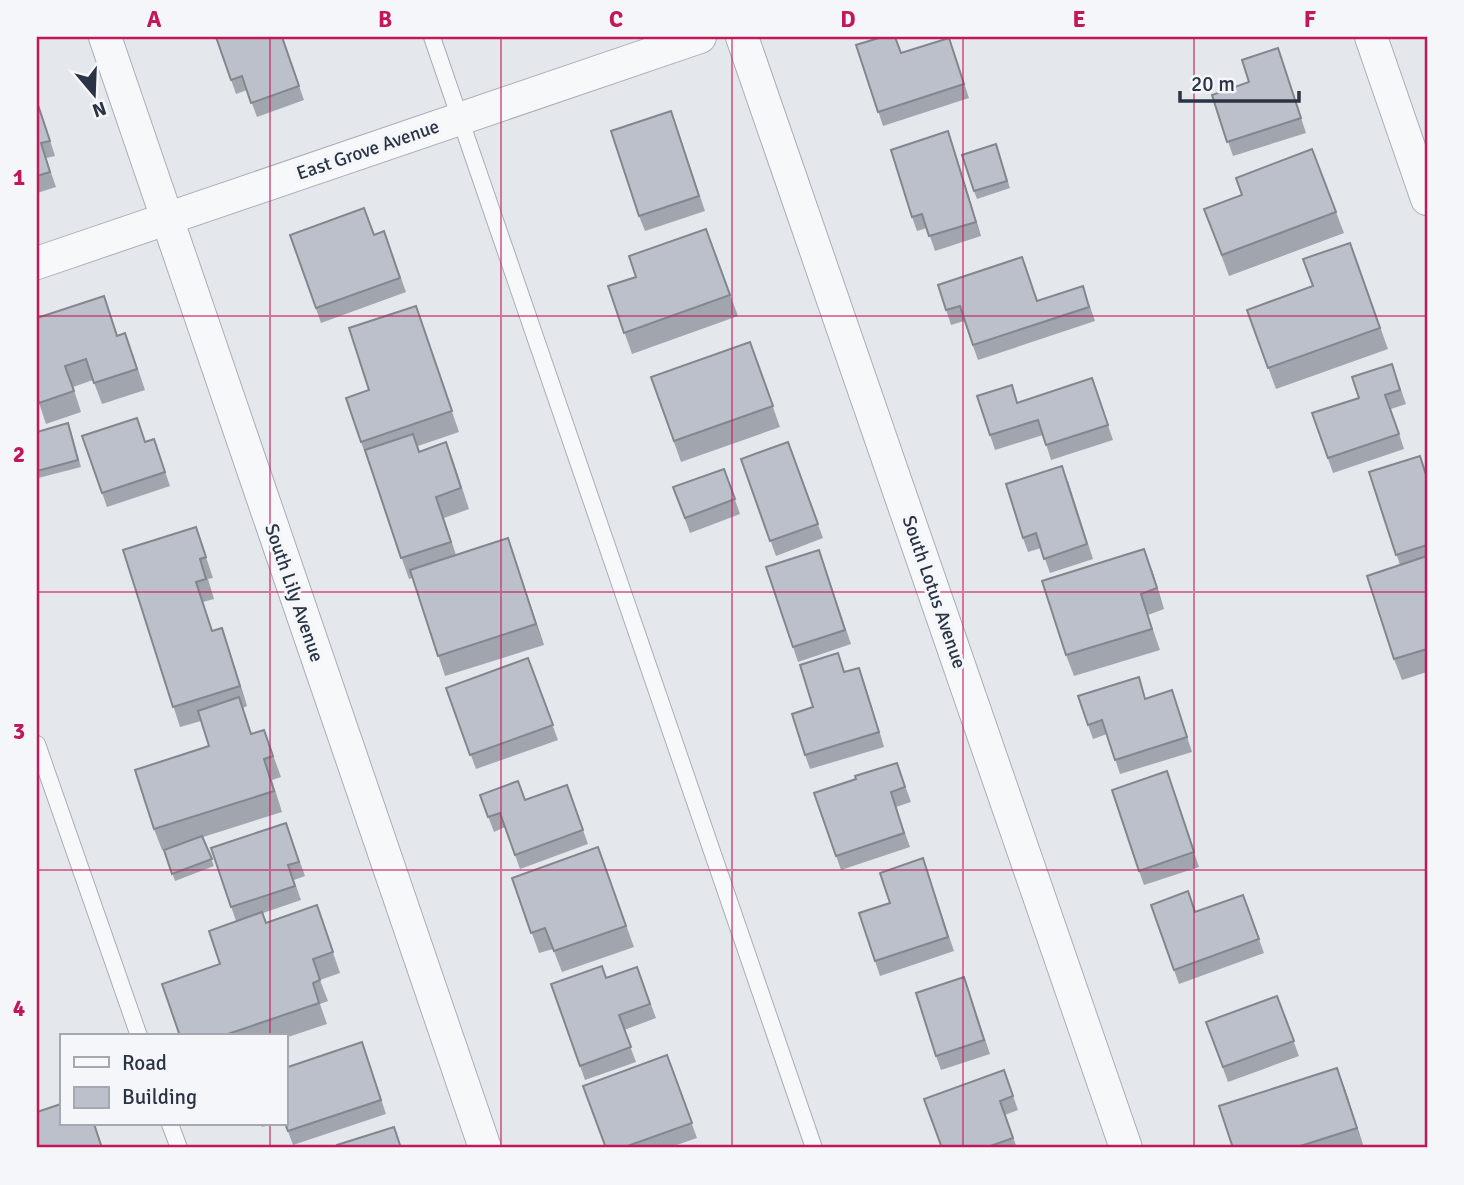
<svg xmlns="http://www.w3.org/2000/svg" width="1464" height="1185" viewBox="0 0 1464 1185" font-family="Signika,sans-serif">
<style>
.lines{fill:none;stroke-linecap:round;stroke-linejoin:round}
.lane-casing{stroke:#a9aeb7;stroke-width:18}
.street-casing{stroke:#a9aeb7;stroke-width:34}
.lane{stroke:#f7f8fa;stroke-width:16}
.street{stroke:#f7f8fa;stroke-width:32}
.wall{fill:#a1a5ae}
.shaded-wall{fill:#83868d}
.building{fill:#bbc0ca;stroke:#83868d;stroke-width:2}
.grid{fill:none;stroke:#c2185b;stroke-width:2;stroke-opacity:0.55}
.labels{text-anchor:middle;dominant-baseline:central;stroke-width:6;stroke-linejoin:round;paint-order:stroke}
.street-label{font-size:19px;fill:#2b3445;stroke:#f4f6f9}
.neatline{fill:none;stroke:#c2185b;stroke-width:2.5}
.grid-label{font-size:23px;text-anchor:middle;font-weight:bold;fill:#c2185b}
</style>
<rect width="100%" height="100%" fill="#e4e7ec"/>
<g class="lines">
<g class="lane-casing">
<g id="lane">
<polyline points="432,37 814,1148"/>
<polyline points="37,744 139,1036"/>
<polyline points="170,1124 179,1148"/>
</g>
</g>
<g class="street-casing">
<g id="street">
<polyline points="105,37 485,1148"/>
<polyline points="742,37 1126,1148"/>
<polyline points="1371,37 1427,199"/>
<polyline points="37,263 700,37"/>
</g>
</g>
<use href="#lane" class="lane"/>
<use href="#street" class="street"/>
</g>
<g class="wall">
<polygon points="216,37 282,37 304,100 257,117 247,90 236,94"/>
<polygon points="949,38 969,98 883,126 856,45 901,53"/>
<polygon points="1278,48 1306,133 1233,156 1212,95 1249,82"/>
<polygon points="37,100 55,156 46,158 56,187 37,193"/>
<polygon points="676,125 705,211 645,231 639,216"/>
<polygon points="996,144 1010,188 977,199 974,191"/>
<polygon points="953,146 981,236 935,251 927,228 917,231 912,217"/>
<polygon points="1312,149 1344,233 1229,276 1204,209 1242,195"/>
<polygon points="706,229 738,316 632,354 608,286 636,277"/>
<polygon points="384,231 406,292 321,323 290,235 374,235"/>
<polygon points="1350,243 1388,349 1276,389 1247,310 1313,286"/>
<polygon points="938,285 1038,301 1083,286 1095,321 978,360 964,321 951,325"/>
<polygon points="104,296 118,336 133,354 145,390 102,404 93,380 73,387 81,412 46,424 37,397"/>
<polygon points="416,306 459,432 418,446 420,452 446,442 454,463 469,509 444,518 456,555 508,538 544,645 445,676 413,578 409,579 361,442 369,390"/>
<polygon points="750,342 780,427 681,462 651,377"/>
<polygon points="1392,364 1406,404 1391,409 1404,449 1333,473 1312,413 1359,398"/>
<polygon points="1092,378 1113,440 1051,460 1043,435 995,450 977,396 1018,403"/>
<polygon points="71,431 81,467 38,478 37,432"/>
<polygon points="82,436 145,442 154,439 170,486 107,507"/>
<polygon points="788,442 823,538 776,556 741,459"/>
<polygon points="724,469 740,514 690,533 673,487"/>
<polygon points="1369,472 1427,475 1427,672 1402,680 1394,659 1400,565"/>
<polygon points="1068,481 1093,559 1050,573 1041,548 1028,552 1023,538"/>
<polygon points="203,548 213,578 208,579 214,599 203,602 212,631 222,628 247,706 243,708 251,734 264,730 281,777 272,780 282,812 203,837 214,866 175,881 164,850 162,850 154,829 209,746 201,721 180,727 123,550"/>
<polygon points="824,564 851,644 798,662 793,647"/>
<polygon points="1152,570 1164,609 1148,615 1160,650 1074,676 1066,655"/>
<polygon points="528,658 558,740 476,769 446,688"/>
<polygon points="844,672 864,682 884,747 810,769 805,755 813,707"/>
<polygon points="1172,690 1192,752 1120,774 1107,734 1093,739 1088,725 1146,698"/>
<polygon points="897,763 911,802 896,807 910,847 841,870 814,793 856,779"/>
<polygon points="1167,771 1199,867 1144,885 1139,871"/>
<polygon points="567,785 588,844 520,869 505,827 494,832 480,795 525,800"/>
<polygon points="286,823 305,876 294,880 301,900 263,913 266,923 317,905 340,973 320,980 328,1001 320,1004 327,1024 285,1038 285,1036 180,1036 220,964 236,921 211,848"/>
<polygon points="598,847 634,947 562,972 553,949 539,953 512,878"/>
<polygon points="923,858 954,951 880,976 859,913 890,903"/>
<polygon points="1243,895 1264,953 1179,984 1151,905 1195,912"/>
<polygon points="637,967 656,1018 624,1030 636,1062 585,1080 551,984 606,978"/>
<polygon points="969,991 990,1054 941,1070 936,1056"/>
<polygon points="1277,996 1299,1056 1228,1082 1206,1022"/>
<polygon points="362,1042 386,1114 293,1145 285,1123"/>
<polygon points="667,1055 697,1138 668,1148 606,1148"/>
<polygon points="1004,1070 1018,1110 1005,1115 1017,1148 942,1148"/>
<polygon points="1345,1089 1364,1148 1233,1148"/>
<polygon points="260,1124 273,1124 262,1127"/>
</g>
<g class="shaded-wall">
<polygon points="948,131 953,146 981,236 976,222"/>
<polygon points="508,538 515,559 544,645 536,624"/>
<polygon points="1144,549 1152,570 1164,609"/>
<polygon points="222,628 229,649 247,706 240,686"/>
<polygon points="859,668 864,682 884,747 879,732"/>
<polygon points="1337,1068 1345,1089 1364,1148 1357,1128"/>
</g>
<g class="building">
<polygon points="216,37 282,37 299,86 251,103 242,76 231,80"/>
<polygon points="882,37 895,37 901,53 949,38 964,84 878,112 856,45"/>
<polygon points="1278,48 1301,118 1227,142 1212,95 1249,82 1242,60"/>
<polygon points="37,102 50,141 41,143 50,172 37,176"/>
<polygon points="671,111 699,196 639,216 611,131"/>
<polygon points="948,131 976,222 929,236 922,214 912,217 891,150"/>
<polygon points="996,144 1007,181 974,191 962,155"/>
<polygon points="1312,149 1336,212 1222,255 1204,209 1242,195 1236,178"/>
<polygon points="364,208 374,235 384,231 400,278 316,308 290,235"/>
<polygon points="706,229 730,295 624,333 608,286 636,277 629,256"/>
<polygon points="1350,243 1380,328 1268,368 1247,310 1313,286 1303,259"/>
<polygon points="1022,257 1037,301 1083,286 1089,307 973,345 960,306 946,310 938,285"/>
<polygon points="104,296 117,336 125,333 137,369 94,383 86,359 65,366 74,391 39,403 37,397 37,318"/>
<polygon points="416,306 452,411 361,442 346,398 369,390 349,328"/>
<polygon points="750,342 773,406 674,441 651,377"/>
<polygon points="1392,364 1400,390 1385,395 1399,434 1328,458 1312,413 1359,398 1352,377"/>
<polygon points="1092,378 1108,425 1046,445 1038,420 990,435 977,396 1012,385 1017,403"/>
<polygon points="137,418 145,442 154,439 165,472 102,493 82,436"/>
<polygon points="68,423 78,460 37,471 37,432"/>
<polygon points="413,434 419,452 446,442 461,488 436,497 451,542 401,558 365,450"/>
<polygon points="788,442 818,524 770,541 741,459"/>
<polygon points="1420,456 1427,478 1427,545 1396,555 1369,472"/>
<polygon points="1062,466 1087,544 1044,559 1036,533 1023,538 1006,484"/>
<polygon points="724,469 735,499 685,518 673,487"/>
<polygon points="196,527 206,557 200,559 206,579 196,582 212,631 222,628 240,686 173,707 123,550"/>
<polygon points="508,538 536,624 438,656 410,570"/>
<polygon points="1144,549 1157,588 1141,594 1152,629 1066,655 1042,581"/>
<polygon points="819,550 845,630 793,647 766,567"/>
<polygon points="1427,556 1427,649 1394,659 1367,576"/>
<polygon points="838,653 844,672 859,668 879,732 805,755 792,714 813,707 800,665"/>
<polygon points="528,658 553,725 470,755 446,688"/>
<polygon points="1139,677 1145,699 1172,690 1187,737 1115,760 1102,720 1088,725 1078,696"/>
<polygon points="239,697 251,734 264,730 273,756 264,759 274,791 154,829 135,770 209,746 198,711"/>
<polygon points="897,763 905,787 891,792 904,833 836,856 814,793 856,779 855,776"/>
<polygon points="1167,771 1194,852 1139,871 1112,790"/>
<polygon points="518,781 525,800 567,785 583,830 515,855 500,813 488,817 480,795"/>
<polygon points="286,823 299,862 288,865 295,886 231,907 211,848"/>
<polygon points="202,836 212,859 172,874 164,850"/>
<polygon points="598,847 626,926 554,951 545,928 531,933 512,878"/>
<polygon points="923,858 948,937 875,961 859,913 890,903 880,873"/>
<polygon points="1188,891 1195,912 1243,895 1259,939 1174,970 1151,905"/>
<polygon points="317,905 333,952 313,959 320,980 313,983 319,1003 222,1036 180,1036 162,984 220,964 209,931 262,912 266,923"/>
<polygon points="602,966 606,978 637,967 650,1004 619,1015 631,1047 580,1066 551,984"/>
<polygon points="964,977 984,1040 936,1056 916,993"/>
<polygon points="1277,996 1294,1041 1223,1067 1206,1022"/>
<polygon points="362,1042 381,1100 288,1131 285,1123 285,1068"/>
<polygon points="667,1055 692,1123 622,1148 606,1148 583,1086"/>
<polygon points="1337,1068 1357,1128 1294,1148 1253,1148 1253,1147 1233,1148 1219,1106"/>
<polygon points="1004,1070 1013,1096 1000,1101 1013,1138 985,1148 942,1148 924,1099"/>
<polygon points="61,1104 61,1124 94,1124 102,1148 37,1148 37,1112"/>
<polygon points="394,1127 401,1148 338,1148 337,1145"/>
</g>
<path class="grid" d="M 270,37 L 270,1036M 501,37 L 501,1148M 732,37 L 732,1148M 963,37 L 963,1148M 1194,37 L 1194,1148M 37,316 L 1427,316M 37,592 L 1427,592M 37,870 L 1427,870M 270,1124 L 270,1148"/>
<g class="labels">
<g class="street-label">
<text transform="translate(368 150) rotate(-19)">East Grove Avenue</text>
<text transform="translate(934 592) rotate(71)">South Lotus Avenue</text>
<text transform="translate(294 593) rotate(71)">South Lily Avenue</text>
</g>
</g>
<rect width="1464" height="1185" fill="none" stroke="#f4f6f9" stroke-width="77"/>
<rect x="60" y="1034" width="228" height="91" fill="#f4f6f9" stroke="#a4a8b1" stroke-width="2"/>
<rect x="74" y="1057" width="35" height="10" fill="#f7f8fa" stroke="#a4a8b1" stroke-width="2"/>
<text x="122" y="1070" font-size="21" fill="#2b3445">Road</text>
<rect x="74" y="1087" width="35" height="21" fill="#bbc0ca" stroke="#a4a8b1" stroke-width="2"/>
<text x="122" y="1104" font-size="21" fill="#2b3445">Building</text>
<g transform="translate(94 94) rotate(161)" stroke="#f4f6f9" stroke-width="5" paint-order="stroke">
<path d="M0-5L12 26L0 18L-12 26Z" fill="#2b3445"/>
<text y="-10" font-size="19" font-weight="bold" text-anchor="middle" fill="#2b3445">N</text>
</g>
<path d="M1180 91v10h119v-10" fill="none" stroke="#2b3445" stroke-width="3.5"/>
<text x="1191" y="91" font-size="21" fill="#2b3445" stroke="#f4f6f9" stroke-width="5" paint-order="stroke">20 m</text>
<rect x="38" y="38" width="1388" height="1108" class="neatline"/>
<g class="grid-label">
<text x="154" y="27">A</text>
<text x="385" y="27">B</text>
<text x="616" y="27">C</text>
<text x="848" y="27">D</text>
<text x="1079" y="27">E</text>
<text x="1310" y="27">F</text>
<text x="19" y="185">1</text>
<text x="19" y="462">2</text>
<text x="19" y="739">3</text>
<text x="19" y="1016">4</text>
</g>
</svg>
